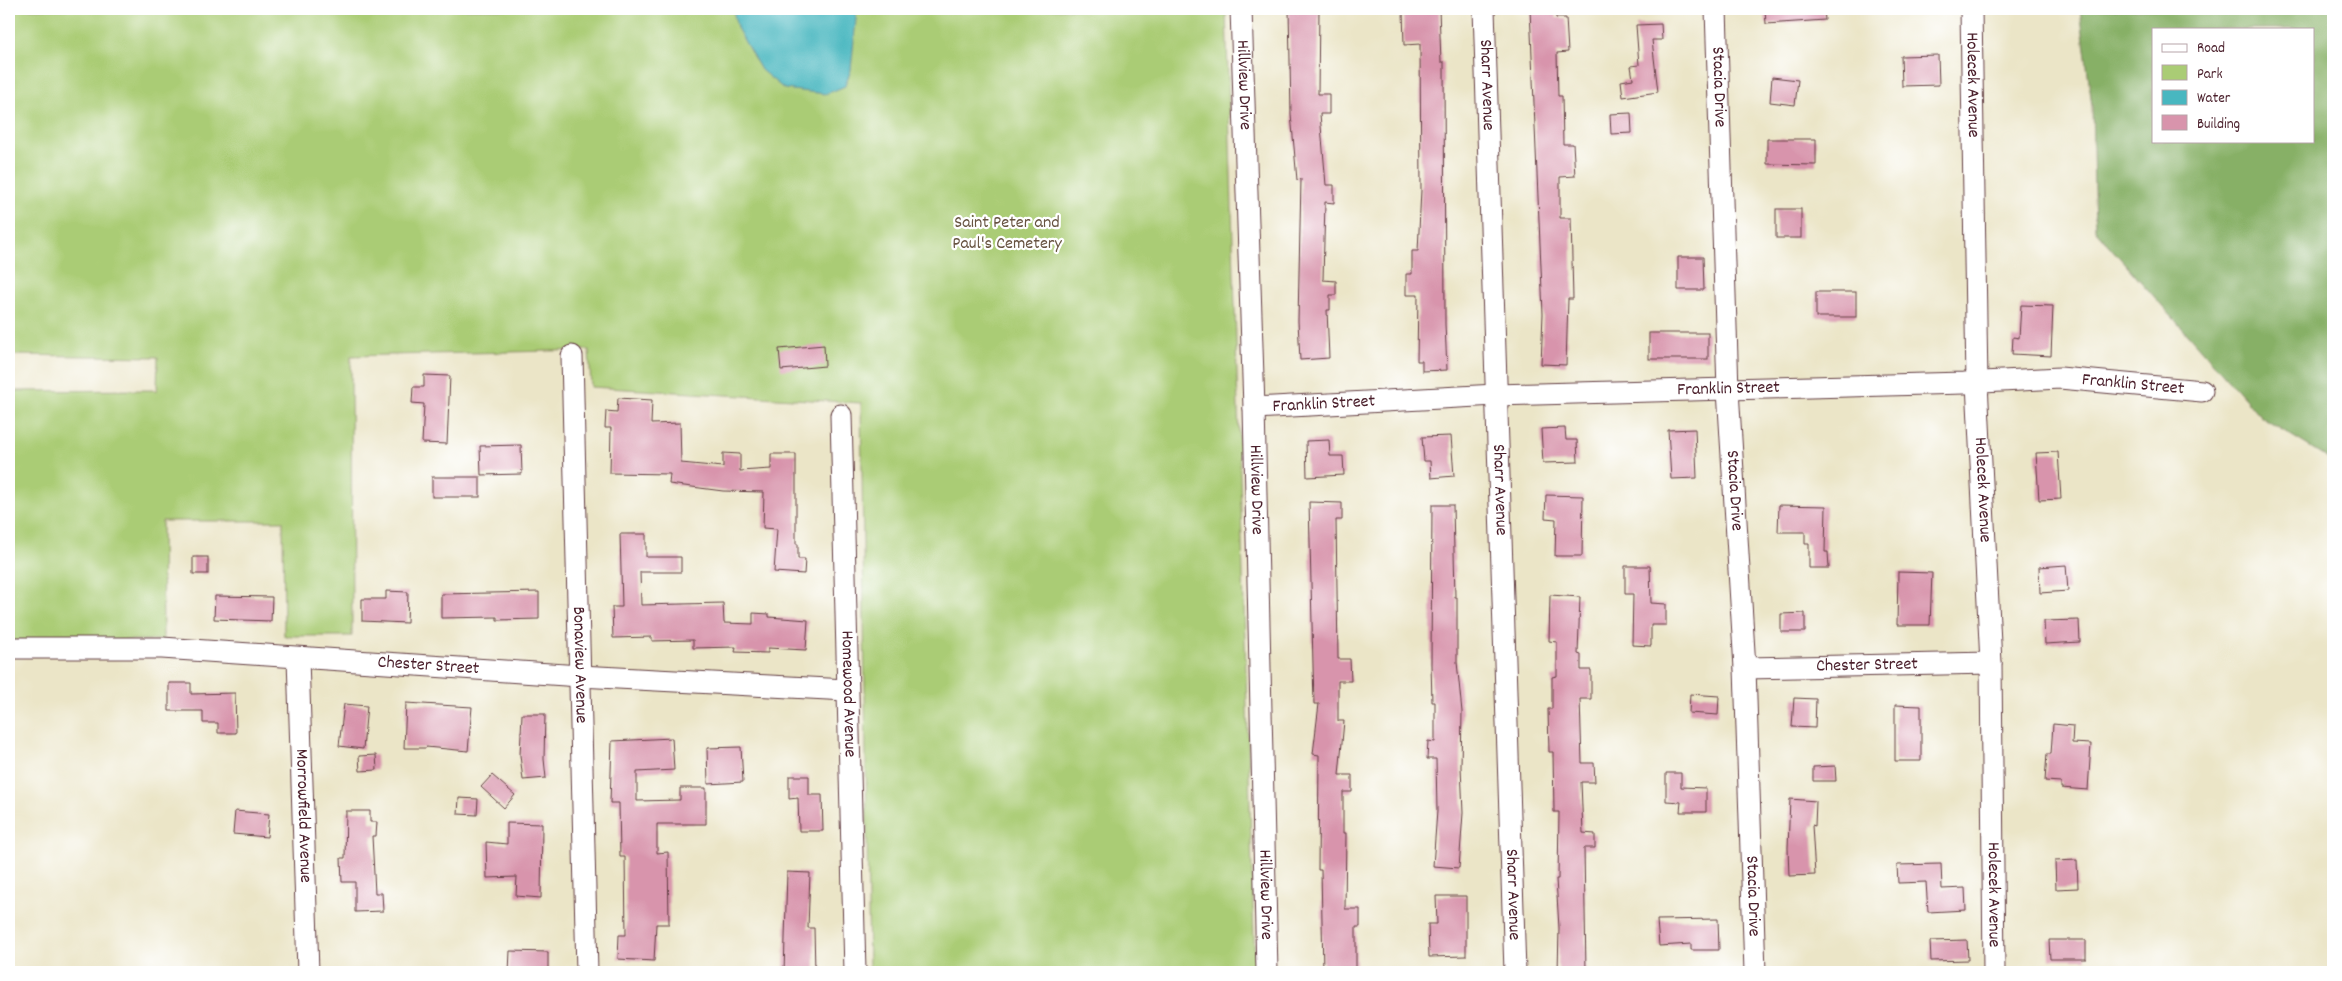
<svg xmlns="http://www.w3.org/2000/svg" width="2342" height="981" viewBox="0 0 2342 981" font-family="Dekko,sans-serif">
<style>
.green{fill:#aacc75;stroke:#7a7650}
.forest{fill:#87b066;stroke:#686848;fill-rule:evenodd}
.water{fill:#48b7c0;stroke:#496b76}
.building{fill:#d894ac}
.lines{fill:none;stroke-linecap:round;stroke-linejoin:round}
.minor-casing{stroke:#623d42;stroke-width:23}
.minor{stroke:#fff;stroke-width:21}
.labels{text-anchor:middle;dominant-baseline:central;stroke-width:4.5;stroke-linejoin:round;paint-order:stroke}
.street-label{font-size:18px;fill:#4a1f2b;stroke:#fff}
.park-label{font-size:18px;fill:#675341;stroke:#fff}
</style>
<rect width="100%" height="100%" fill="#fff"/>
<filter id="ink" filterUnits="userSpaceOnUse"><feTurbulence type="fractalNoise" baseFrequency=".02" numOctaves="2"/><feDisplacementMap in="SourceGraphic" scale="10" xChannelSelector="R" yChannelSelector="G"/><feConvolveMatrix kernelMatrix="1 2 1 2 8 2 1 2 1" color-interpolation-filters="sRGB"/></filter>
<filter id="wash" filterUnits="userSpaceOnUse"><feTurbulence type="fractalNoise" baseFrequency=".0096" numOctaves="4" result="noise"/><feDisplacementMap in="SourceGraphic" scale="20" xChannelSelector="R" yChannelSelector="G"/><feGaussianBlur stdDeviation="1.12" result="paint"/><feColorMatrix in="noise" values="0 0 0 0 0 0 0 0 0 0 0 0 0 0 0 0 0 1.4 0 .05"/><feComposite in="paint" operator="in"/></filter>
<g filter="url(#wash)">
<rect width="100%" height="100%" fill="#ebe5c7"/>
<polygon class="green" points="9,9 1226,9 1255,972 869,972 861,403 591,387 589,350 351,356 352,636 284,636 283,521 162,521 163,640 9,641 9,391 157,390 158,357 9,355"/>
<path class="forest" d="M 2080,9 L 2333,9 L 2333,461 L 2261,417 L 2095,230 L 2092,106 ZM 2153,29 L 2313,29 L 2313,141 L 2153,141 Z"/>
<polygon class="water" points="733,9 857,9 851,70 845,86 826,94 784,89 761,70 737,28"/>
<g id="blocks">
<g class="building">
<polygon points="1289,9 1319,9 1318,94 1329,94 1329,114 1320,114 1326,185 1334,185 1334,203 1325,202 1323,280 1336,281 1336,295 1330,295 1330,310 1327,310 1329,358 1300,360 1298,321 1301,179 1297,180 1291,114"/>
<polygon points="1414,9 1439,9 1441,62 1444,62 1445,324 1447,370 1422,371 1422,361 1417,361 1418,295 1406,295 1406,274 1412,274 1412,251 1418,251 1421,190 1420,44 1404,45 1403,11"/>
<polygon points="1530,9 1555,9 1556,18 1566,18 1568,52 1557,53 1558,96 1562,96 1563,144 1573,144 1575,176 1560,177 1560,218 1571,218 1573,299 1568,299 1566,365 1541,364 1543,314"/>
<polygon points="1765,9 1824,9 1825,20 1766,24"/>
<polygon points="1661,24 1662,40 1652,40 1658,92 1623,97 1621,81 1633,79 1631,66 1639,65 1636,25"/>
<polygon points="1938,55 1939,85 1902,86 1901,56"/>
<polygon points="1772,77 1798,80 1795,105 1770,102"/>
<polygon points="1631,113 1632,133 1611,134 1610,114"/>
<polygon points="1767,139 1816,139 1816,165 1767,164"/>
<rect x="1776" y="209" width="25" height="29"/>
<polygon points="1678,257 1703,257 1704,290 1678,290"/>
<rect x="1816" y="292" width="40" height="25"/>
<polygon points="2021,305 2053,306 2051,356 2012,354 2013,337 2019,338"/>
<rect x="1649" y="333" width="59" height="26"/>
<polygon points="824,345 825,366 781,370 779,349"/>
<polygon points="424,375 450,376 447,444 422,443 424,404 412,403 413,387 424,387"/>
<polygon points="618,398 652,400 651,424 680,423 681,463 723,467 723,453 740,454 740,471 771,469 771,454 796,454 796,544 798,544 798,559 805,559 804,574 774,572 777,529 763,528 764,492 723,491 669,484 670,474 610,473 611,428 605,428 606,411 617,412"/>
<polygon points="1565,428 1566,440 1577,440 1578,462 1543,463 1541,429"/>
<polygon points="1695,429 1697,478 1671,479 1668,430"/>
<polygon points="1451,436 1454,476 1431,478 1430,461 1424,461 1422,437"/>
<polygon points="1329,440 1330,456 1343,456 1344,475 1307,477 1306,441"/>
<polygon points="521,445 522,474 481,475 480,446"/>
<polygon points="2058,452 2061,499 2039,500 2036,453"/>
<rect x="432" y="477" width="48" height="20"/>
<polygon points="1546,495 1583,496 1582,556 1555,556 1556,519 1545,518"/>
<polygon points="1309,502 1342,503 1342,520 1336,520 1338,659 1350,659 1351,681 1338,681 1338,721 1344,721 1339,775 1352,775 1352,792 1343,792 1343,833 1346,833 1345,909 1360,909 1360,927 1356,927 1356,968 1352,968 1352,972 1323,972 1321,870 1318,870 1319,755 1313,754 1319,704 1314,704"/>
<polygon points="1432,505 1453,505 1455,597 1457,597 1457,662 1462,712 1461,767 1463,813 1459,868 1433,866 1437,811 1436,759 1427,759 1428,741 1435,742 1435,702 1432,702 1431,664"/>
<polygon points="1779,505 1826,506 1825,552 1828,552 1829,568 1809,568 1809,544 1805,544 1805,532 1778,532"/>
<polygon points="620,534 646,534 646,557 681,557 681,572 640,572 641,605 723,603 724,623 753,624 753,613 769,614 769,617 808,620 806,650 768,648 768,653 735,652 736,647 693,648 693,640 652,641 652,637 613,638 612,607 622,607"/>
<rect x="193" y="557" width="15" height="17"/>
<polygon points="2066,565 2068,591 2040,593 2039,567"/>
<polygon points="1625,566 1650,566 1651,603 1666,604 1666,625 1651,625 1651,646 1632,645 1633,594 1625,594"/>
<polygon points="1898,572 1932,573 1930,625 1897,625"/>
<polygon points="386,591 408,592 407,623 362,621 362,599 386,599"/>
<polygon points="539,592 539,619 497,620 497,617 441,618 441,594"/>
<polygon points="1550,595 1580,597 1578,654 1581,655 1581,670 1591,670 1591,699 1580,699 1582,763 1594,763 1595,782 1581,782 1583,833 1595,834 1595,848 1584,848 1586,972 1558,972 1559,928 1556,879 1558,879 1559,812 1554,812 1553,752 1549,752 1548,709 1552,709 1552,677 1557,676 1557,642 1549,641"/>
<polygon points="215,596 272,597 271,621 214,619"/>
<polygon points="1805,613 1805,632 1781,632 1781,614"/>
<polygon points="2079,620 2080,642 2045,644 2044,621"/>
<polygon points="169,683 191,683 191,694 235,693 236,733 218,733 218,723 203,723 203,711 169,711"/>
<polygon points="1690,694 1719,696 1718,715 1689,713"/>
<polygon points="1794,698 1816,699 1815,728 1792,727"/>
<polygon points="406,703 472,707 468,751 426,747 426,748 404,748"/>
<polygon points="344,704 367,706 363,749 339,746"/>
<polygon points="1895,705 1921,706 1921,761 1895,761"/>
<polygon points="522,714 545,714 544,759 546,778 523,780 520,755"/>
<polygon points="2053,724 2073,726 2072,743 2091,744 2088,790 2061,788 2061,782 2045,781 2047,754 2051,754"/>
<polygon points="672,738 674,770 637,772 637,801 680,800 680,788 706,788 706,824 657,824 657,853 668,852 669,924 656,924 654,961 618,959 619,935 626,935 625,857 620,857 619,803 610,803 612,741"/>
<polygon points="741,747 743,782 708,784 707,748"/>
<polygon points="376,755 377,770 360,771 359,756"/>
<polygon points="1835,766 1836,781 1813,781 1813,767"/>
<polygon points="1666,773 1681,773 1681,787 1706,788 1706,812 1680,812 1681,802 1666,801"/>
<polygon points="492,775 515,795 504,808 481,787"/>
<polygon points="789,776 809,776 809,795 822,795 823,831 799,831 798,798 789,799"/>
<polygon points="459,798 478,799 477,815 458,814"/>
<polygon points="1790,799 1816,801 1815,826 1812,825 1815,875 1789,876 1788,848"/>
<polygon points="235,811 269,814 267,837 233,834"/>
<polygon points="346,811 370,811 370,822 377,822 376,836 372,836 375,893 382,893 383,911 355,912 355,882 342,882 341,858 345,858"/>
<polygon points="507,823 542,824 541,898 516,896 517,877 487,878 486,842 507,844"/>
<polygon points="2077,860 2078,888 2056,889 2055,861"/>
<polygon points="1941,864 1942,889 1965,888 1966,910 1928,912 1926,882 1898,883 1897,865"/>
<polygon points="787,872 810,873 808,928 814,928 815,972 784,972"/>
<polygon points="1436,896 1466,896 1466,956 1429,957 1428,924 1437,924"/>
<polygon points="1718,919 1719,950 1691,950 1691,944 1659,946 1657,920"/>
<polygon points="1967,940 1968,960 1931,961 1930,941"/>
<polygon points="2049,940 2086,940 2086,959 2050,959"/>
<polygon points="510,951 548,952 548,972 509,972"/>
</g>
</g>
</g>
<g filter="url(#ink)">
<use href="#blocks" fill-opacity="0" stroke="#623d42" stroke-width="1"/>
<g class="lines">
<g class="minor-casing">
<g id="minor">
<path id="s1" d="M 1241,9 L 1254,408 L 1267,972"/>
<path id="s2" d="M 1484,9 L 1515,972"/>
<path id="s3" d="M 1716,9 L 1728,390 L 1745,668 L 1755,972"/>
<path id="s4" d="M 1971,9 L 1977,383 L 1991,663 L 1994,972"/>
<path id="s5" d="M 572,356 L 587,972"/>
<path id="s6" d="M 1254,408 L 1496,395 L 1964,383 L 2060,378 L 2202,391"/>
<path id="s7" d="M 841,415 L 855,972"/>
<path id="s8" d="M 9,648 L 162,648 L 580,676 L 847,690"/>
<path id="s9" d="M 298,658 L 308,972"/>
<path id="s10" d="M 1745,668 L 1991,663"/>
</g>
</g>
<use href="#minor" class="minor"/>
</g>
</g>
<g class="labels">
<g class="street-label">
<text stroke="none"><textPath href="#s1" startOffset="76">Hillview Drive</textPath></text>
<text stroke="none"><textPath href="#s2" startOffset="76">Sharr Avenue</textPath></text>
<text stroke="none"><textPath href="#s3" startOffset="78">Stacia Drive</textPath></text>
<text stroke="none"><textPath href="#s4" startOffset="76">Holecek Avenue</textPath></text>
<text stroke="none"><textPath href="#s6" startOffset="880">Franklin Street</textPath></text>
<text stroke="none"><textPath href="#s6" startOffset="475">Franklin Street</textPath></text>
<text stroke="none"><textPath href="#s6" startOffset="70">Franklin Street</textPath></text>
<text stroke="none"><textPath href="#s1" startOffset="481">Hillview Drive</textPath></text>
<text stroke="none"><textPath href="#s2" startOffset="481">Sharr Avenue</textPath></text>
<text stroke="none"><textPath href="#s3" startOffset="482">Stacia Drive</textPath></text>
<text stroke="none"><textPath href="#s4" startOffset="481">Holecek Avenue</textPath></text>
<text stroke="none"><textPath href="#s5" startOffset="309">Bonaview Avenue</textPath></text>
<text stroke="none"><textPath href="#s10" startOffset="122">Chester Street</textPath></text>
<text stroke="none"><textPath href="#s8" startOffset="420">Chester Street</textPath></text>
<text stroke="none"><textPath href="#s7" startOffset="279">Homewood Avenue</textPath></text>
<text stroke="none"><textPath href="#s9" startOffset="158">Morrowfield Avenue</textPath></text>
<text stroke="none"><textPath href="#s1" startOffset="886">Hillview Drive</textPath></text>
<text stroke="none"><textPath href="#s2" startOffset="886">Sharr Avenue</textPath></text>
<text stroke="none"><textPath href="#s3" startOffset="888">Stacia Drive</textPath></text>
<text stroke="none"><textPath href="#s4" startOffset="886">Holecek Avenue</textPath></text>
</g>
<g class="park-label">
<text x="1007" y="223">Saint Peter and<tspan x="1007" dy="21">Paul's Cemetery</tspan></text>
</g>
</g>
<rect width="2342" height="981" fill="none" stroke="#fff" stroke-width="30"/>
<rect x="2152" y="28" width="162" height="115" fill="#ffffff" stroke="#b7a5aa"/>
<rect x="2162" y="44" width="25" height="8" fill="#ffffff" stroke="#b7a5aa"/>
<text x="2197" y="52" font-size="15" fill="#4a1f2b">Road</text>
<rect x="2162" y="65" width="25" height="15" fill="#aacc75" stroke="#b7a5aa"/>
<text x="2197" y="78" font-size="15" fill="#4a1f2b">Park</text>
<rect x="2162" y="90" width="25" height="15" fill="#48b7c0" stroke="#b7a5aa"/>
<text x="2197" y="102" font-size="15" fill="#4a1f2b">Water</text>
<rect x="2162" y="115" width="25" height="15" fill="#d894ac" stroke="#b7a5aa"/>
<text x="2197" y="128" font-size="15" fill="#4a1f2b">Building</text>
</svg>
